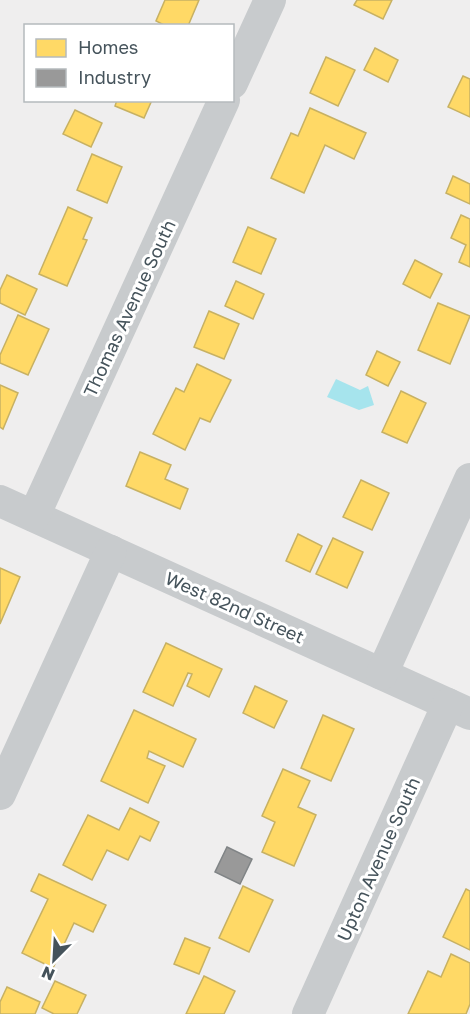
<svg xmlns="http://www.w3.org/2000/svg" width="470" height="1014" viewBox="0 0 470 1014" font-family="'Golos Text',sans-serif">
<style>
.water{fill:#a6e4ed}
.homes{fill:#ffd966;stroke:#c7b163;stroke-width:1.5}
.industry{fill:#999;stroke:#808486;stroke-width:1.5}
.lines{fill:none;stroke-linecap:round;stroke-linejoin:round}
.minor{stroke:#c8cbcd;stroke-width:32}
.labels{text-anchor:middle;dominant-baseline:central;stroke-width:6;stroke-linejoin:round;paint-order:stroke}
.street-label{font-size:18px;fill:#45535b;stroke:#fff}
</style>
<rect width="100%" height="100%" fill="#efeeee"/>
<polygon class="water" points="336,379 360,390 368,386 374,405 359,410 327,397"/>
<g class="homes">
<polygon points="165,0 199,0 188,26 166,26 156,21"/>
<polygon points="357,0 392,0 383,19 354,5"/>
<polygon points="375,48 398,60 388,82 364,70"/>
<polygon points="326,57 355,70 338,106 310,93"/>
<polygon points="463,76 470,79 470,117 448,107"/>
<polygon points="117,100 152,100 144,118 115,106"/>
<polygon points="310,108 366,133 354,159 325,145 304,193 271,178 291,133 298,136"/>
<polygon points="75,110 102,123 91,147 63,134"/>
<polygon points="92,154 122,167 107,203 77,190"/>
<polygon points="453,176 470,184 470,204 446,193"/>
<polygon points="68,207 92,218 83,239 87,240 67,286 39,274"/>
<polygon points="461,215 470,219 470,267 459,262 466,245 451,238"/>
<polygon points="248,227 276,239 261,274 233,262"/>
<polygon points="415,260 442,274 430,298 403,284"/>
<polygon points="7,275 37,289 25,315 0,303 0,290"/>
<polygon points="236,281 264,294 253,319 225,306"/>
<polygon points="438,303 470,316 450,364 418,350"/>
<polygon points="209,311 239,324 224,359 194,347"/>
<polygon points="18,315 49,329 28,375 0,363 0,355"/>
<polygon points="377,351 400,362 388,386 366,375"/>
<polygon points="197,364 231,380 210,422 200,418 185,450 153,434 176,388 184,392"/>
<polygon points="0,385 18,393 3,429 0,427"/>
<polygon points="401,391 426,403 407,443 382,432"/>
<polygon points="140,452 171,465 165,479 188,489 180,509 126,486"/>
<polygon points="361,480 389,493 372,530 343,517"/>
<polygon points="298,534 322,546 310,572 286,561"/>
<polygon points="333,538 363,552 347,588 316,574"/>
<polygon points="0,568 20,577 0,624"/>
<polygon points="166,643 222,669 209,697 187,686 192,674 188,673 173,706 143,692"/>
<polygon points="255,686 287,701 274,728 243,713"/>
<polygon points="134,710 196,739 183,767 149,751 147,758 165,766 148,803 101,781"/>
<polygon points="323,715 354,729 331,781 301,768"/>
<polygon points="283,769 310,781 298,807 316,815 294,866 262,852 275,822 262,816"/>
<polygon points="130,808 159,822 150,841 140,836 128,860 107,850 92,880 63,865 88,815 119,830"/>
<polygon points="39,874 106,905 93,932 74,923 53,968 22,953 48,899 31,891"/>
<polygon points="243,886 273,900 249,952 219,938"/>
<polygon points="466,889 470,891 470,950 443,937"/>
<polygon points="185,938 210,948 199,974 174,964"/>
<polygon points="451,954 470,963 470,1004 466,1014 408,1014 428,971 441,977"/>
<polygon points="204,976 235,991 224,1014 186,1014"/>
<polygon points="55,981 86,995 77,1014 54,1014 42,1008"/>
<polygon points="7,987 40,1002 35,1014 0,1014 0,1002"/>
</g>
<polygon class="industry" points="227,847 252,859 240,884 215,872"/>
<g class="lines">
<g class="minor">
<polyline points="232,83 270,0"/>
<polyline points="0,501 470,714"/>
<polyline points="34,516 224,100"/>
<polyline points="382,674 470,479"/>
<polyline points="0,794 111,551"/>
<polyline points="308,1014 448,704"/>
</g>
</g>
<g class="labels">
<g class="street-label">
<text transform="translate(129 308) rotate(-65)">Thomas Avenue South</text>
<text transform="translate(235 607) rotate(24)">West 82nd Street</text>
<text transform="translate(378 859) rotate(-66)">Upton Avenue South</text>
</g>
</g>
<rect x="24" y="24" width="210" height="78" fill="#ffffff" stroke="#b5babd" stroke-width="1.5"/>
<rect x="36" y="39" width="30" height="18" fill="#ffd966" stroke="#b5babd" stroke-width="1.5"/>
<text x="78" y="54" font-size="18" fill="#45535b">Homes</text>
<rect x="36" y="69" width="30" height="18" fill="#999999" stroke="#b5babd" stroke-width="1.5"/>
<text x="78" y="84" font-size="18" fill="#45535b">Industry</text>
<g transform="translate(54 960) rotate(204)" stroke="#ffffff" stroke-width="4.5" paint-order="stroke">
<path d="M0-4.5L10 22L0 15L-10 22Z" fill="#45535b"/>
<text y="-9" font-size="16" font-weight="bold" text-anchor="middle" fill="#45535b">N</text>
</g>
</svg>
